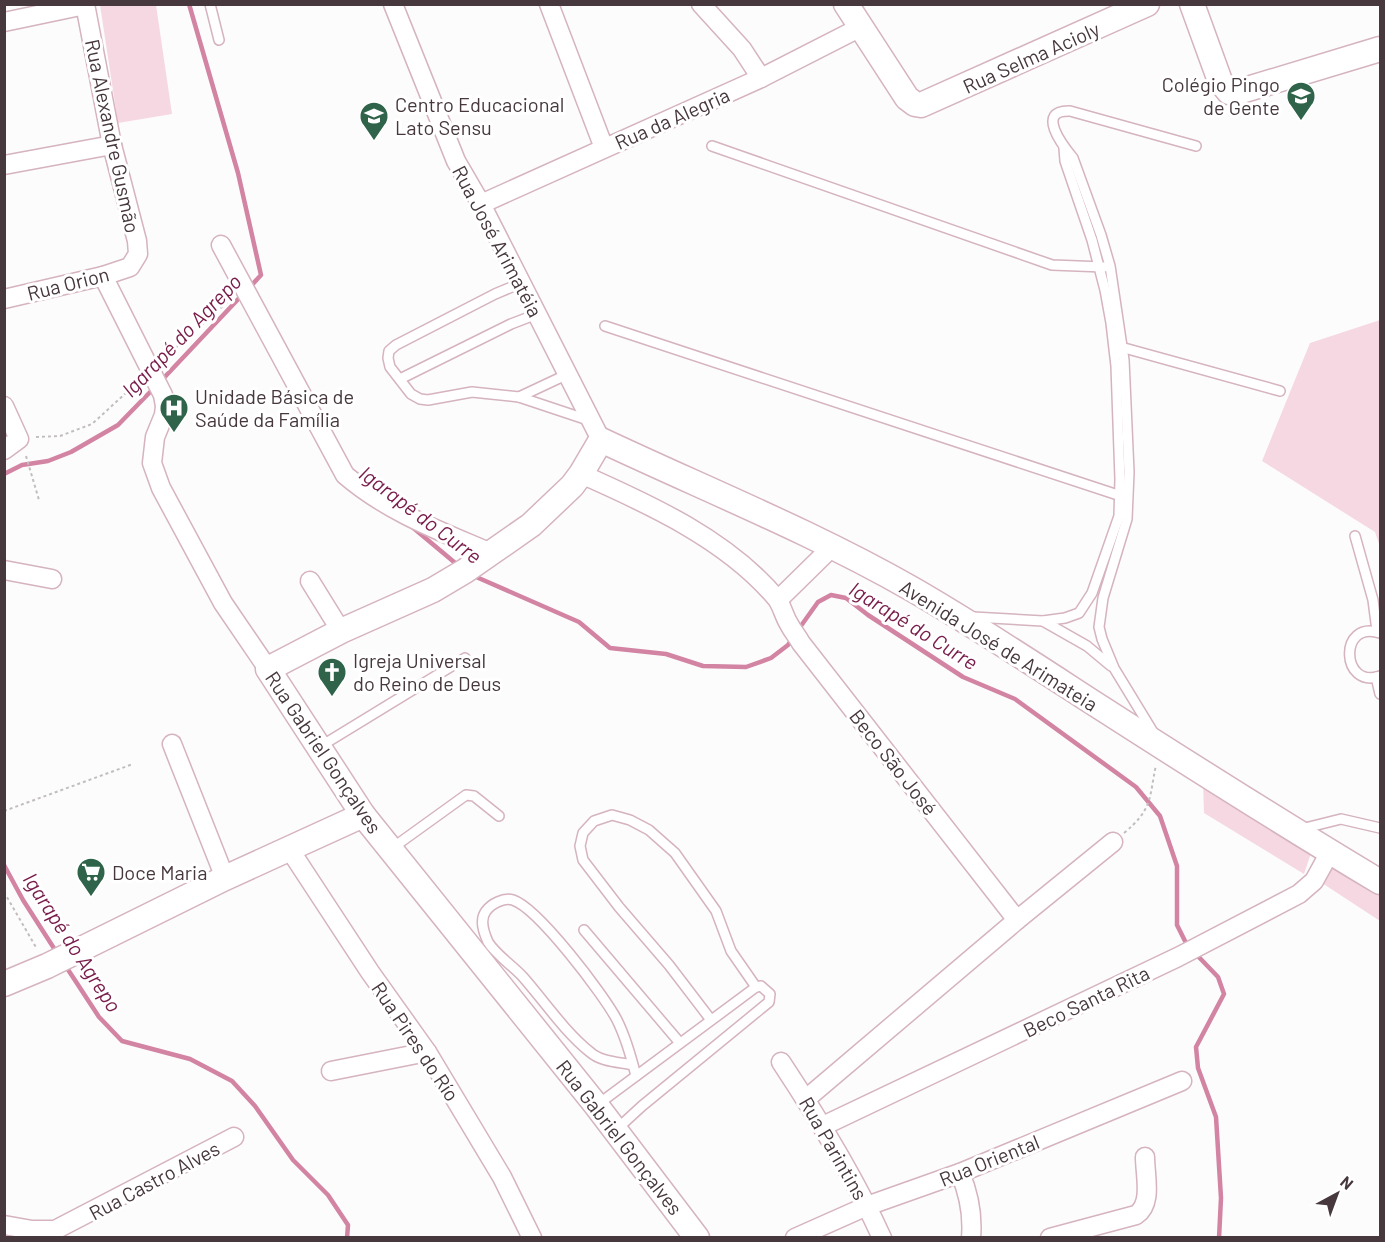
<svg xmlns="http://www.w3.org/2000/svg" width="1385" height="1242" viewBox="0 0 1385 1242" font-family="Barlow,sans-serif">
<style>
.green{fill:#f6d8e2}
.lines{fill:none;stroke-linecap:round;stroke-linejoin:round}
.stream{stroke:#d284a2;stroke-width:4.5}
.lane-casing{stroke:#d5b3bf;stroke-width:12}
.street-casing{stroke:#d5b3bf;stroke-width:21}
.secondary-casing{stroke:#d5b3bf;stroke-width:27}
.path{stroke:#c2bdbf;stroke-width:2;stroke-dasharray:3 3;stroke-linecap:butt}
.lane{stroke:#fff;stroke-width:9}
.street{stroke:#fff;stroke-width:18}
.secondary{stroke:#fff;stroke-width:24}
.labels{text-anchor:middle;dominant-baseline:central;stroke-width:6;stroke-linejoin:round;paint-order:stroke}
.street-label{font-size:20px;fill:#46383d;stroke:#fff}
.poi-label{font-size:20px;fill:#46383d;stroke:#fff;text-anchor:start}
.water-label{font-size:21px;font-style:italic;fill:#781c4a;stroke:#fff}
</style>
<rect width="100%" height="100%" fill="#fcfcfc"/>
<g class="green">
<polygon points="100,5 156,5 172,114 118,123"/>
<polygon points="1380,320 1380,547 1375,532 1262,461 1310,343"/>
<polygon points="1203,782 1309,848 1310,856 1304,874 1204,813"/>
<polygon points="1333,858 1380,887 1380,921 1319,881"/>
</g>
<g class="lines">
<g class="stream">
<polyline points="189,4 238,173 261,275 249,288"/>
<polyline points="160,382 243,294"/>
<polyline points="4,474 22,465 48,461 71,452 118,425 154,388"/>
<polyline points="411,526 460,567"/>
<polyline points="474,576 579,622 610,648 666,654 703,666 746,667 771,658 788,645 792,639"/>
<polyline points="798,630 818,602 831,595 846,598 868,615 963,677 1015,699 1136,787 1160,816 1177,866 1177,925 1188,947"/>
<polyline points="4,865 23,900 57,953"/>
<polyline points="1194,952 1218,977 1224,994 1196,1047 1198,1068 1216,1117 1221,1198 1219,1238"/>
<polyline points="65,965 99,1017 122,1041 190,1059 232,1081 255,1106 293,1160 328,1195 348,1225 347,1238"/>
</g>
<g class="lane-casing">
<g id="lane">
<polyline points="210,4 219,40"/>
<polyline points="712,146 1052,265 1104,267"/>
<polyline points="521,283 495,294 396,345 389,351 388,358 390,367 411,394 420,399 428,400 472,392 519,397 568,374"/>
<polyline points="605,326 1124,497"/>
<polyline points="1117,346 1280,391"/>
<polyline points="400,379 511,324 537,314"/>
<polyline points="519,397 591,421"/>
<polyline points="1355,536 1373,600 1377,631"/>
<polyline points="973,617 1043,621 1065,618 1079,613 1092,593 1119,516 1120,479 1116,366 1111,323 1105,290 1092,240 1065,161 1064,148"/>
<polyline points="1043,621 1087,646 1111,666"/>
<path d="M 1380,633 C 1338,619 1341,690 1380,676"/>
<polyline points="1376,677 1380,694"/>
<path d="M 1153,732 L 1114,668 L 1102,639 L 1099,627 L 1103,598 L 1127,519 L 1129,472 L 1124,360 L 1110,266 L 1101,235 L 1073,158 C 1063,146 1035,110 1070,111 L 1196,146"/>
<polyline points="321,746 465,658"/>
<polyline points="1301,829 1341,819 1380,828"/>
<polyline points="391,849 466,795 474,796 499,816"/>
<polyline points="584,930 680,1043"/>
<path d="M 633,1065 C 619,1062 601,1062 590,1052 C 564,1031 545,1002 523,977 C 513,966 496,955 488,942 C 484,933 479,920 486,911 C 491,904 504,897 513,900 C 538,908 604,995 617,1020 C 626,1038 631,1056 636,1076"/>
<polyline points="597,1105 756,987"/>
<polyline points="617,1129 642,1106 769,1002 770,994 761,986 756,987 731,951 716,911 675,853 649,830 630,820 612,815 594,821 583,833 580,846 583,860 619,907 669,965 711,1020"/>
</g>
</g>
<g class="street-casing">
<g id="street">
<polyline points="393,4 456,161 481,204 601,440"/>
<polyline points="549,4 604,148"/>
<polyline points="701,4 742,49 761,78"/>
<polyline points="4,22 85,5"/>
<polyline points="4,165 112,145"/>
<polyline points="481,204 761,78 861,27"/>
<path d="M 221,245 L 345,475 C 388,512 440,531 491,553"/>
<polyline points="103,276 163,395 165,406 164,415 155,437 152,463 161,488 223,603 268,669"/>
<polyline points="4,299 103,276 130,267 138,254 137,241 112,145 85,4"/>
<polyline points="4,406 19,439 4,450"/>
<path d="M 581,474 C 649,504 728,540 777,599 C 782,606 784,616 789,624 C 792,630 797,636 801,643 L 1017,920"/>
<polyline points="4,570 52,579"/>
<polyline points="310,581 341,631"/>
<polyline points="778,600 832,547"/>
<polyline points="172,744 225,878"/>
<polyline points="290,850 370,972 427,1052 502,1177 532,1238"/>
<path d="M 781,1062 C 818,1118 854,1176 882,1238"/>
<polyline points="331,1071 427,1052"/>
<polyline points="806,1099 1017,920 1113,842"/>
<polyline points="823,1126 1178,957 1299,894 1314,881 1330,852"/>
<path d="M 960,1173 C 969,1194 973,1215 971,1238"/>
<polyline points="4,1225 32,1230 55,1230 234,1137"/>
<polyline points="795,1238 867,1206 960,1173 1182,1081"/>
<path d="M 1050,1238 L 1136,1215 C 1153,1204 1145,1176 1145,1157"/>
</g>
</g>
<g class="secondary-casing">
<g id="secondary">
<polyline points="846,4 907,98 915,104 921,105 1147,4"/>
<polyline points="1192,4 1220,81 1229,92 1241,91 1380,49"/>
<polyline points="4,984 47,966 225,878 363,815"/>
<path d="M 697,1238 L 596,1105 L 363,815 L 268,669 L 341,631 L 433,590 L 465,571 L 531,525 L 572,486 L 581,474 L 601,440 C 705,489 812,532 912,589 C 973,624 1032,663 1092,702 C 1187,763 1283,824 1380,882"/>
</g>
</g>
<g class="path">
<polyline points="162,360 232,298"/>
<polyline points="36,437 60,436 92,424 138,382"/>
<polyline points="26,456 39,500"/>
<polyline points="4,811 133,764"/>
<path d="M 1124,833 C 1153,809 1149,798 1156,765"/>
<polyline points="4,892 37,949"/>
</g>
<use href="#lane" class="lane"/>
<use href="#street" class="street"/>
<use href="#secondary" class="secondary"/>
</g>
<defs>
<g id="school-pin" transform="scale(1.5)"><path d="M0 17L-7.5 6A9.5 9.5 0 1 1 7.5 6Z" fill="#2f644a" stroke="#fff"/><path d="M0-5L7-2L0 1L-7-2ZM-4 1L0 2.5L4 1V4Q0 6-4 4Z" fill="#fff"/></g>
<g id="hospital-pin" transform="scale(1.5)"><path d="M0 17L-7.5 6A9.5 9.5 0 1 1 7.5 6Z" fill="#2f644a" stroke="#fff"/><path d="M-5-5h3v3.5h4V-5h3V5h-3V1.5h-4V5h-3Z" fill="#fff"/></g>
<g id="church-pin" transform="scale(1.5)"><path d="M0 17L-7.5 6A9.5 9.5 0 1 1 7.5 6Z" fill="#2f644a" stroke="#fff"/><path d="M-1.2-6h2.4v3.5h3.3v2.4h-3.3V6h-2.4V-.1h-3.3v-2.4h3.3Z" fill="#fff"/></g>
<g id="supermarket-pin" transform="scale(1.5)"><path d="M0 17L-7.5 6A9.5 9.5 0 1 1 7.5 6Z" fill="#2f644a" stroke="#fff"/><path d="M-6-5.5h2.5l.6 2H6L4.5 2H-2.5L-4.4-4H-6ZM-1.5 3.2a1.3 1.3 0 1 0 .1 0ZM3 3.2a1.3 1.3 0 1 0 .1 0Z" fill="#fff"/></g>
</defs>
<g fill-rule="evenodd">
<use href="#school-pin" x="1301" y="96"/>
<use href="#school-pin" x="374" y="116"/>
<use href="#hospital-pin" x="174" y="408"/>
<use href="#church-pin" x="332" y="672"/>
<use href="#supermarket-pin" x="91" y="872"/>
</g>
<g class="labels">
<g class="street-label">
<text transform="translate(1031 57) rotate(-24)">Rua Selma Acioly</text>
<text transform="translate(672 118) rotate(-24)">Rua da Alegria</text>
<text transform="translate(113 136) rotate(78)">Rua Alexandre Gusmão</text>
<text transform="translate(498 241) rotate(62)">Rua José Arimatéia</text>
<text transform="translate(68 283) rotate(-14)">Rua Orion</text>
<text transform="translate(999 645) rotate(32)">Avenida José de Arimateia</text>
<text transform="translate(324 752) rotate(56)">Rua Gabriel Gonçalves</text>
<text transform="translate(894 762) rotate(52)">Beco São José</text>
<text transform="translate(1086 1001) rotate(-26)">Beco Santa Rita</text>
<text transform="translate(416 1041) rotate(56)">Rua Pires do Río</text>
<text transform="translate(620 1137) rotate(52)">Rua Gabriel Gonçalves</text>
<text transform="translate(834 1148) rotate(60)">Rua Parintins</text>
<text transform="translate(989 1160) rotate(-22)">Rua Oriental</text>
<text transform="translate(154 1180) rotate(-28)">Rua Castro Alves</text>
</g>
<g class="poi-label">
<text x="1280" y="84" text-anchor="end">Colégio Pingo<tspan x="1280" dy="23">de Gente</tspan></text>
<text x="395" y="104">Centro Educacional<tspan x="395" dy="23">Lato Sensu</tspan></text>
<text x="195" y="396">Unidade Básica de<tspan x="195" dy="23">Saúde da Família</tspan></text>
<text x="353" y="660">Igreja Universal<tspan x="353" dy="23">do Reino de Deus</tspan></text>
<text x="112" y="872">Doce Maria</text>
</g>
<g class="water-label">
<text transform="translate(181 335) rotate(-46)">Igarapé do Agrepo</text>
<text transform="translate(421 514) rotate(37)">Igarapé do Curre</text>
<text transform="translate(914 625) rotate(32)">Igarapé do Curre</text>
<text transform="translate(73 942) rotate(57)">Igarapé do Agrepo</text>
</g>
</g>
<rect width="1385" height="1242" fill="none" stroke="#46383d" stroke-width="12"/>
<g transform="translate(1337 1194) rotate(41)" stroke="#ffffff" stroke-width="4.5" paint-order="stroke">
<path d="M0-4.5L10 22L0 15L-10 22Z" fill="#46383d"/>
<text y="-9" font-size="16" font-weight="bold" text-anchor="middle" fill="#46383d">N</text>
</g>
</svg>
